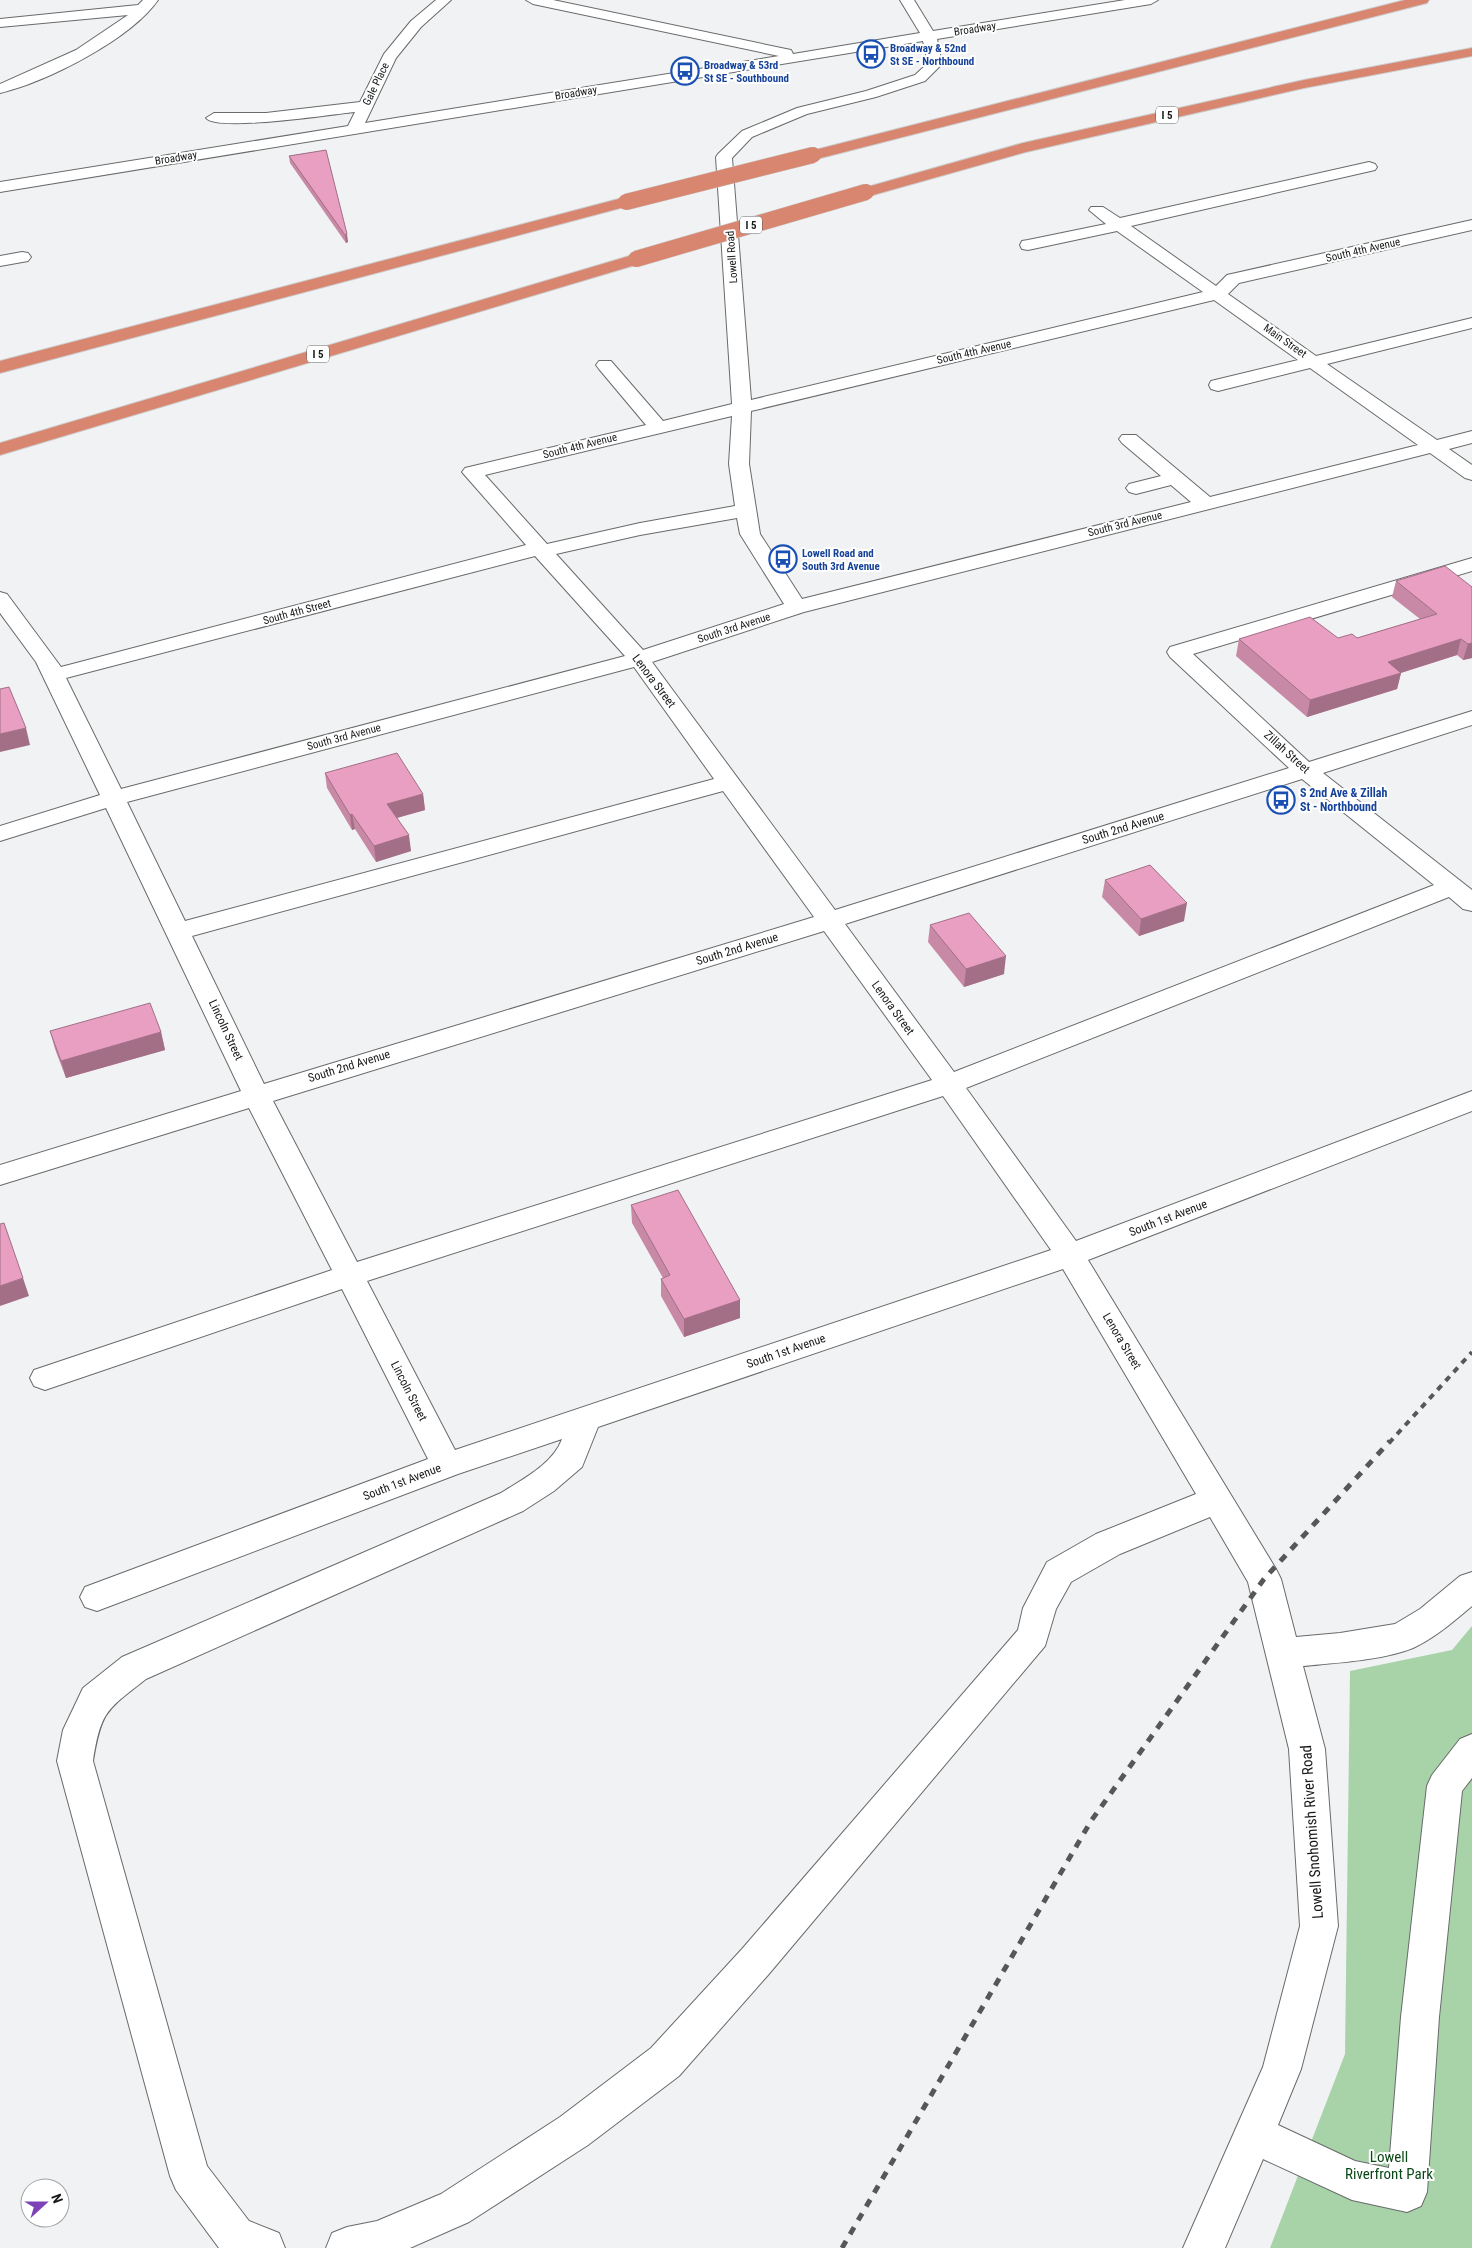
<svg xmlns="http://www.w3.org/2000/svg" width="1472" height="2248" viewBox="0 0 1472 2248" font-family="'Roboto Condensed',sans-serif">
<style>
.green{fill:#a8d3a9}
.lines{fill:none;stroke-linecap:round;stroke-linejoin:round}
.minor-casing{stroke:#686a6b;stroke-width:2}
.highway-casing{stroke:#ccc;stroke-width:2}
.minor{fill:#fff;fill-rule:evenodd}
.highway{fill:#d98670;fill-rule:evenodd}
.rail-far1{stroke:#565758;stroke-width:4;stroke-dasharray:6 6;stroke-linecap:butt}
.rail{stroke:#565758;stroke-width:5;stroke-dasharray:8 8;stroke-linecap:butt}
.highway-bridge-casing{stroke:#ccc;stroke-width:17;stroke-linecap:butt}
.highway-bridge{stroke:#d98670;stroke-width:16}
.wall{fill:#c889a6}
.shaded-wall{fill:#a26f87}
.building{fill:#e89fc1;stroke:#a26f87}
.labels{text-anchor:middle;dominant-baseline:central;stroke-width:4;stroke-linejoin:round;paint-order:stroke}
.far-street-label{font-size:11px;fill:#171818;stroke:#fff}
.far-transit-label{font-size:11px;font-weight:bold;fill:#164399;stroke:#fff;text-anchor:start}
.shield{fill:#fff;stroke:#5d5d5d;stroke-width:1}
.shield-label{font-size:11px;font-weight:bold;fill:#171818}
.street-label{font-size:12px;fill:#171818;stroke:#fff}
.transit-label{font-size:12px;font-weight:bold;fill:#164399;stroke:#fff;text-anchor:start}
.near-street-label{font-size:15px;fill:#171818;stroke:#fff}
.near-park-label{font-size:15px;fill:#0a4815;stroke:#fff}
</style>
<rect width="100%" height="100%" fill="#f0f2f4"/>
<polygon class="green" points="1472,1626 1472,2248 1270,2248 1345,2054 1350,1671 1452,1650"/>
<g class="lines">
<g class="minor-casing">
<g id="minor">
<path d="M 143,0 L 158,0 C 131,39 47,82 0,93 L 0,84 L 76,50 L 128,15 L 0,27 L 0,19 L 138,5 Z"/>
<path d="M 436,0 L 451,0 L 421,27 L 396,58 L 365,123 L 779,56 L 533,4 L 526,0 L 553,0 L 786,49 L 791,50 L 793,54 L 920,33 L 900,0 L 914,0 L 933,31 L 1125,0 L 1158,0 L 1151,4 L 937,39 L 942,64 L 925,81 L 876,97 L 807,114 L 752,137 L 732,158 L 751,400 L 1203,292 L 1117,231 L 1028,250 L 1022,249 L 1020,245 L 1022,241 L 1028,240 L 1106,224 L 1089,210 L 1091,207 L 1103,207 L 1120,218 L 1369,162 L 1375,164 L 1377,167 L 1375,170 L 1131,226 L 1216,286 L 1227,275 L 1472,220 L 1472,230 L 1239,283 L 1228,294 L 1316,356 L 1472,318 L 1472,328 L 1327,364 L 1437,440 L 1472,431 L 1472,443 L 1449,449 L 1472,465 L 1472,480 L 1465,478 L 1430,453 L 804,612 L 652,662 L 835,910 L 1289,768 L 1170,657 L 1167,652 L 1170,647 L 1472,558 L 1472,571 L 1193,654 L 1309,762 L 1472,711 L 1472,725 L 1323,773 L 1472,890 L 1472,911 L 1463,909 L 1449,897 L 966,1088 L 1076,1241 L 1472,1091 L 1472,1111 L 1088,1260 L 1276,1569 L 1281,1579 L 1296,1637 L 1340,1633 L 1395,1624 L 1420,1609 L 1460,1576 L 1472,1572 L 1472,1606 C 1454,1621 1435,1638 1413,1648 C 1384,1660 1335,1663 1303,1666 L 1325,1749 L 1338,1926 L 1301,2069 L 1278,2125 L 1355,2161 L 1389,2168 L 1401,2017 L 1427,1786 L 1432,1775 L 1460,1739 L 1472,1734 L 1472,1778 L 1462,1791 L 1439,2017 L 1427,2192 L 1421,2206 L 1407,2212 L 1352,2200 L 1263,2159 L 1225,2248 L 1183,2248 L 1263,2067 L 1300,1926 L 1289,1749 L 1248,1582 L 1210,1517 L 1120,1554 L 1071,1582 L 1056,1609 L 1045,1646 L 768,1975 L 679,2076 L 588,2145 L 469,2222 L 410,2248 L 326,2248 L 332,2233 L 347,2227 L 377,2221 L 441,2194 L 560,2117 L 651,2048 L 742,1949 L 1018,1630 L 1023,1608 L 1047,1562 L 1096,1534 L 1196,1494 L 1063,1269 L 598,1427 L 582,1467 L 554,1491 L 523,1511 L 146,1679 C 107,1710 101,1710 93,1761 L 207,2166 L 249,2221 L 279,2233 L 285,2248 L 219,2248 L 176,2190 L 170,2176 L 57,1761 L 63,1730 L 83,1688 L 122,1657 L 501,1493 C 523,1479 553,1464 562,1439 L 458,1474 L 97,1611 L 85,1607 L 80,1597 L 85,1587 L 428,1459 L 342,1289 L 45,1390 L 34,1386 L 30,1378 L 34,1370 L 332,1270 L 249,1108 L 0,1185 L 0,1165 L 241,1091 L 106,808 L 0,841 L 0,826 L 100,795 L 36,662 L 0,613 L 0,592 L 7,594 L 61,667 L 526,545 L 462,472 L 465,468 L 646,425 L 599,369 L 596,365 L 599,361 L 611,361 L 663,421 L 732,404 L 716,157 L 718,154 L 742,131 L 797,108 L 866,91 L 915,75 L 928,63 L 923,41 L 0,192 L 0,182 L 348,126 L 355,112 C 334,114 216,132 206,118 L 214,113 L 266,113 L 360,102 L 384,54 L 411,21 ZM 1214,300 L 1298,360 L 1211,381 L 1209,385 L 1211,389 L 1218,391 L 1310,368 L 1418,445 L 1210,497 L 1136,435 L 1122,435 L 1119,439 L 1122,443 L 1161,476 L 1129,484 L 1126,488 L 1129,492 L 1136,494 L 1171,485 L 1191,502 L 802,599 L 760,534 L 749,464 L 751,411 ZM 732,416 L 729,464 L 735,506 L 640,523 L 547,544 L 485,475 ZM 737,518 L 740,534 L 784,604 L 643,650 L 556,554 L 640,535 ZM 535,556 L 625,656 L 121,789 L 66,678 ZM 634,667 L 714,779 L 185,921 L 127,802 ZM 1302,779 L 1434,885 L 954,1072 L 845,924 ZM 723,791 L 814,917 L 264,1084 L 192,936 ZM 824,931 L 932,1080 L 357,1262 L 273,1101 ZM 943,1096 L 1051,1250 L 455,1450 L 367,1281 Z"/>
<polygon points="22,252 28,253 31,257 28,261 0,266 0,256"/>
</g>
</g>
<g class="highway-casing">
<g id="highway">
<polygon points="1405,0 1429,0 1427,3 813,160 805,155 807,152"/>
<polygon points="1472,48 1472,56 1304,88 1026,152 866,197 858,192 860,189 1023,143 1304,80"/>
<polygon points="626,197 632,199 634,202 632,205 0,373 0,361"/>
<polygon points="636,254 642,255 645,259 642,263 0,455 0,443"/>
</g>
</g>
<use href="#minor" class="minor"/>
<use href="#highway" class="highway"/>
<polyline class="rail-far1" points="1389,1443 1472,1352"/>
<polyline class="rail" points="842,2248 1091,1821 1264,1579 1390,1441"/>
<g class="highway-bridge-casing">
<g id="highway-bridge">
<polyline points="626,202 813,155"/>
<polyline points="636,259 866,192"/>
</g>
</g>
<use href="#highway-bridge" class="highway-bridge"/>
</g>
<g class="wall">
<polygon points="326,150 348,242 346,243 290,163 289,156"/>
<polygon points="1396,581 1472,587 1472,658 1463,660 1457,655 1401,673 1397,689 1307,717 1236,656 1239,639 1357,638 1420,619 1392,597"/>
<polygon points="325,773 423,794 425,810 397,818 411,851 376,862 355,829 352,830 327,788"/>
<polygon points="1105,880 1184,921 1139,936 1102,897"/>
<polygon points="930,925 1004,974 964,987 928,942"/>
<polygon points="50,1031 161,1032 165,1050 66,1078 55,1049"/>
<polygon points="631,1205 740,1300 740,1318 684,1337 661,1296 661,1279 663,1278 632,1223"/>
</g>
<g class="shaded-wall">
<polygon points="347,234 348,242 346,243 345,235"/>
<polygon points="1461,639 1457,655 1397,674 1401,673 1397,689 1307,717 1310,700 1388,662"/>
<polygon points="1472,643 1472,658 1463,660 1468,644"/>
<polygon points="26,728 30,745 0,752 0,734"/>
<polygon points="423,794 425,810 389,820 387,804"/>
<polygon points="352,814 355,829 352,830 350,815"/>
<polygon points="409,835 411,851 376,862 374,846"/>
<polygon points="1187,903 1184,921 1139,936 1141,919"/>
<polygon points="1006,956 1004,974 964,987 966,969"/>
<polygon points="161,1032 165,1050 66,1078 61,1061"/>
<polygon points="23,1278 29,1296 0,1306 0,1286"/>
<polygon points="740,1300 740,1318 684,1337 684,1319"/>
</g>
<g class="building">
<polygon points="326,150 347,234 345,235 289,156"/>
<polygon points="1445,566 1472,587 1472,643 1468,644 1461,639 1388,662 1401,673 1310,700 1239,639 1310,617 1338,638 1352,634 1357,638 1437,614 1396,581"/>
<polygon points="9,687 26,728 0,734 0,689"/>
<polygon points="397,753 423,794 387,804 409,835 374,846 352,814 350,815 325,773"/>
<polygon points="1150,865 1187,903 1141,919 1105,880"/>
<polygon points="969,913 1006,956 966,969 930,925"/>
<polygon points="150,1003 161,1032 61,1061 50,1031"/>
<polygon points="678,1190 740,1300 684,1319 661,1279 670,1275 631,1205"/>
<polygon points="4,1223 23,1278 0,1286 0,1224"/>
</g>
<defs>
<g id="bus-ring" transform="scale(1.4375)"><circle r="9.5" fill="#fff" stroke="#1a4fb4" stroke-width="1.5"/><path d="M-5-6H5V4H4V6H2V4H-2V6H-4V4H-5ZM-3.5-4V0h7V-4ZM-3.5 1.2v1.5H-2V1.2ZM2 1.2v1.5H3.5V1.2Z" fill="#1a4fb4"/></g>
</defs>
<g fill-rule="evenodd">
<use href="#bus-ring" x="871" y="54"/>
<use href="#bus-ring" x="685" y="71"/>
<use href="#bus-ring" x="783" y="559"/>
<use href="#bus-ring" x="1281" y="800"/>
</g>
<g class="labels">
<g class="far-street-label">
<text transform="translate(975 29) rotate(-9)">Broadway</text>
<text transform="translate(376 84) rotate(-64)">Gale Place</text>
<text transform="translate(576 93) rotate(-9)">Broadway</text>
<text transform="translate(176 158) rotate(-9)">Broadway</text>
<text transform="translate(1363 250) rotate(-13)">South 4th Avenue</text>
<text transform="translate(732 257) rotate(-94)">Lowell Road</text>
<text transform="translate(1285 341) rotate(35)">Main Street</text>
<text transform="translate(974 352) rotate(-13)">South 4th Avenue</text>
<text transform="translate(580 446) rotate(-14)">South 4th Avenue</text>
<text transform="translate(1125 524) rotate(-14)">South 3rd Avenue</text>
<text transform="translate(297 612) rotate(-15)">South 4th Street</text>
<text transform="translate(734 628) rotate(-18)">South 3rd Avenue</text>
<text transform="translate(344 737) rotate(-15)">South 3rd Avenue</text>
</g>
<g class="far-transit-label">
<text x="890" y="48">Broadway &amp; 52nd<tspan x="890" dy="13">St SE - Northbound</tspan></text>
<text x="704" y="65">Broadway &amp; 53rd<tspan x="704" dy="13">St SE - Southbound</tspan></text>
<text x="802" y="553">Lowell Road and<tspan x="802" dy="13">South 3rd Avenue</tspan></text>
</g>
<g class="shield">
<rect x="1156" y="106.5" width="22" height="17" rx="4"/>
<rect x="740" y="216.5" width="22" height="17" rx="4"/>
<rect x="307" y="345.5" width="22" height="17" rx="4"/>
</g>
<g class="shield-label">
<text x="1167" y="115">I 5</text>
<text x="751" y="225">I 5</text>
<text x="318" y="354">I 5</text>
</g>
<g class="street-label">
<text transform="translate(654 681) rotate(53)">Lenora Street</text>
<text transform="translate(1287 752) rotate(42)">Zillah Street</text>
<text transform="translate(1123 828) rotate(-17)">South 2nd Avenue</text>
<text transform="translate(737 949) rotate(-17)">South 2nd Avenue</text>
<text transform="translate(893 1008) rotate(54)">Lenora Street</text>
<text transform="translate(226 1030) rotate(65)">Lincoln Street</text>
<text transform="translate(349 1066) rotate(-17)">South 2nd Avenue</text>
<text transform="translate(1168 1218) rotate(-21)">South 1st Avenue</text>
<text transform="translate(1122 1341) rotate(59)">Lenora Street</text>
<text transform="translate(786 1351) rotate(-19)">South 1st Avenue</text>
<text transform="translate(409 1391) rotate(63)">Lincoln Street</text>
<text transform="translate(402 1482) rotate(-21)">South 1st Avenue</text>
</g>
<g class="transit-label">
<text x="1300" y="793">S 2nd Ave &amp; Zillah<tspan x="1300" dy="14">St - Northbound</tspan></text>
</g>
<g class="near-street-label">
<text transform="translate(1312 1832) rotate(-94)">Lowell Snohomish River Road</text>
</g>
<g class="near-park-label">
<text x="1389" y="2157">Lowell<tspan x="1389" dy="17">Riverfront Park</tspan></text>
</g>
</g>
<g transform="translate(45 2203) rotate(69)"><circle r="24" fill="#ffffff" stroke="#a2a3a3"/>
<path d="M0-4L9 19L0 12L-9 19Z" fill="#7e42b8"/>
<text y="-8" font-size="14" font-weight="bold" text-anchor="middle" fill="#171818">N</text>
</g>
</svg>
